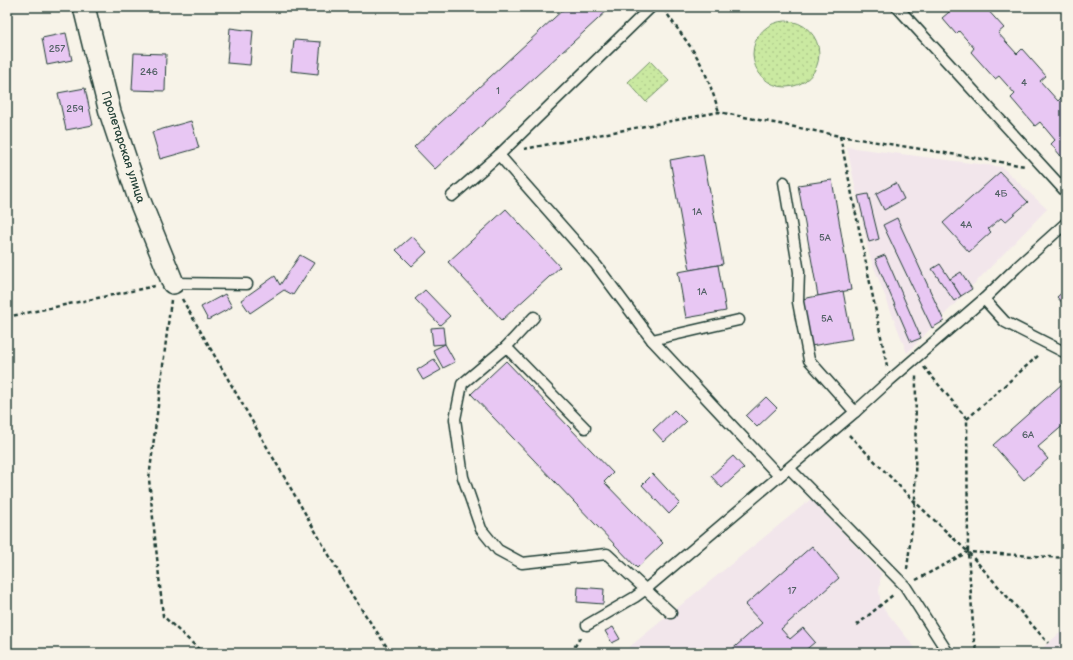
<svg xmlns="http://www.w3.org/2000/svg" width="1073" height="660" viewBox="0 0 1073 660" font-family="'Balsamiq Sans',sans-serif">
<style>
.built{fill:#f2e6eb}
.park{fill:url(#park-dots);stroke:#74936a}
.building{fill:#e8c7f3;stroke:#1f3d34}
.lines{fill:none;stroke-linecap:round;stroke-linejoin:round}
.lane-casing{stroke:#1f3d34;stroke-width:13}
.street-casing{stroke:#1f3d34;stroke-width:24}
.path{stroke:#1f3d34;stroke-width:2.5;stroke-dasharray:4 3;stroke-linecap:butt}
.lane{stroke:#f7f3e8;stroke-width:10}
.street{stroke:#f7f3e8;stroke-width:21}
.labels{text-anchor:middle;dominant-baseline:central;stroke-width:3;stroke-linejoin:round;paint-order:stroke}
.number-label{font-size:10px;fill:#516064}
.street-label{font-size:12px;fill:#1f3d34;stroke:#f7f3e8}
</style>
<defs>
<pattern id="park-dots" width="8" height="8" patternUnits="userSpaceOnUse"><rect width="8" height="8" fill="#cae9a1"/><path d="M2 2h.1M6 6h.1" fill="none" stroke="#adc98b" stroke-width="1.8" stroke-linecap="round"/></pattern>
</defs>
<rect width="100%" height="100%" fill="#f7f3e8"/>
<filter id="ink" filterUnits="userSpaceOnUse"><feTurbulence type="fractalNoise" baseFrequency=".025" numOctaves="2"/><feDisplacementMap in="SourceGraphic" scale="8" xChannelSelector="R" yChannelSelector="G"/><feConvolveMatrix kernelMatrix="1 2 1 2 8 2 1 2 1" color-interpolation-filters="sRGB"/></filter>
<g filter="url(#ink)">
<g class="built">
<polygon points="847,147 1002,167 1047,209 907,353 869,254"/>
<polygon points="811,499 881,573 879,591 881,605 919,653 622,653"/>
<polygon points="1066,628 1066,653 1037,653 1048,643"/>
</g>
<g class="park">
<circle cx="786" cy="54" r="33"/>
<polygon points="650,61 669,81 646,102 628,82"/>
</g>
<g class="building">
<polygon points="566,7 609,7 610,8 435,169 414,147"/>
<polygon points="955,7 985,7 1004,28 998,33 1017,54 1022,49 1046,76 1040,81 1058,101 1063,96 1066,100 1066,158 1064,160 1051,144 1055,140 1040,122 1035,126 1011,98 1015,94 999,76 995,79 971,52 974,48 959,31 956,34 942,18"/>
<polygon points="230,28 253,31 250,65 227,63"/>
<polygon points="66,33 72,60 47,65 42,38"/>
<polygon points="294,40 321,42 318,74 291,71"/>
<polygon points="134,53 166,54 165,91 132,90"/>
<polygon points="85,88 93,125 66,130 58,93"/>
<polygon points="191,121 199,148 160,159 152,132"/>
<polygon points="703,154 723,264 690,270 670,160"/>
<polygon points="1000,172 1028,202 1005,222 1001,218 988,229 991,232 969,252 943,223"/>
<polygon points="832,180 851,290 818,296 798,185"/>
<polygon points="896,183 904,199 884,210 876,194"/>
<polygon points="868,194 879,239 869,242 858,196"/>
<polygon points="506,209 560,267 502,320 448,262"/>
<polygon points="897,218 944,321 932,328 883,225"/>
<polygon points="412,236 427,252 412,266 396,250"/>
<polygon points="300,255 314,263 293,295 284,290 250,313 241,300 275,276 280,285"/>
<polygon points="885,255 921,338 911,342 875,259"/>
<polygon points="940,264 961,296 954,301 932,269"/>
<polygon points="718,265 726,311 686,318 678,272"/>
<polygon points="961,272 972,289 961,296 950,279"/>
<polygon points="1066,289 1066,307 1057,297"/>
<polygon points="425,290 450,316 440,325 415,299"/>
<polygon points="843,291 852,339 811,346 802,299"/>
<polygon points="225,294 232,307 208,320 201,307"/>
<polygon points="443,327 445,344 433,345 431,328"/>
<polygon points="445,344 455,362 443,368 433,350"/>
<polygon points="434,359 441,370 423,380 417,370"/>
<polygon points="506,361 613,473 604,482 663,543 637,568 471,394"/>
<polygon points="1062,384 1066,389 1066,423 1038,447 1048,459 1024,480 993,445"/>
<polygon points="766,397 777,408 757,427 746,416"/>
<polygon points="674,410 686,422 664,442 653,430"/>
<polygon points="733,456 744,468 722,488 711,476"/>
<polygon points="653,474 680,503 669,514 642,485"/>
<polygon points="812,546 839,578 781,629 790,639 803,628 815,642 802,653 728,653 762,623 745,605"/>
<polygon points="578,587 604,589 603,604 577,602"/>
<polygon points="613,627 620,639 612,643 605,631"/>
</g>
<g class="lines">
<g class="lane-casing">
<g id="lane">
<polyline points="897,7 1066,192"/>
<polyline points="499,155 596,265 652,340 779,476"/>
<polyline points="784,182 799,272 798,302 809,360 855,412"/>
<polyline points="452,196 499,155 651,7"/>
<polyline points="173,283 247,284"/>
<polyline points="984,299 1005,322 1066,353"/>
<polyline points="534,317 506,347 462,384 455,419 463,477 481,529 498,550 522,563 607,554 671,613"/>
<polyline points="652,340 739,320"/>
<polyline points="506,347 585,428"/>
<polyline points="790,469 905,586 948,653"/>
<polyline points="587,625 635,597 646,589 855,412 890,380 984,299 1016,268 1066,223"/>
</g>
</g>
<g class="street-casing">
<polyline id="street" points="84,7 110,112 139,199 173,283"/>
</g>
<g class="path">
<path d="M 664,9 C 673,23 683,36 692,49 C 705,68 712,90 719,112"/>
<polyline points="840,136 887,366"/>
<polyline points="524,149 719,112 840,136 1025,166"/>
<polyline points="182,299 352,595 391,653"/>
<polyline points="171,300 149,479 163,616 203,653"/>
<polyline points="7,317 155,286"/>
<polyline points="924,367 967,419 968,552 974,640 978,653"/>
<polyline points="967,419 1040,354"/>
<polyline points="849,435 915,502 968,552 1048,643"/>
<polyline points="907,569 915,502 916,374"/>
<polyline points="916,580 968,552 1066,558"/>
<polyline points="857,625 894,594"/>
<polyline points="571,653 581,636"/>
</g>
<use href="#lane" class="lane"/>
<use href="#street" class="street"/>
</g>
</g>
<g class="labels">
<g class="number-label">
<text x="57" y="49">257</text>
<text x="149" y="72">246</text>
<text x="1024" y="83">4</text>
<text x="498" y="91">1</text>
<text x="75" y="109">259</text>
<text x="1001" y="194">4Б</text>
<text x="697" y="212">1А</text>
<text x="966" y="225">4А</text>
<text x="825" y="238">5А</text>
<text x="702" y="292">1А</text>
<text x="827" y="319">5А</text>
<text x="1028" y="435">6А</text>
<text x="792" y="591">17</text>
</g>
<g class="street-label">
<text transform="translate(123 147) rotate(72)">Пролетарская улица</text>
</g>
</g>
<rect width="1073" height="660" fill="none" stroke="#f7f3e8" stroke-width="24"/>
<rect x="12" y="12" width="1049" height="636" fill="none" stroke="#1f3d34" stroke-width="1.5" filter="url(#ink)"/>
</svg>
